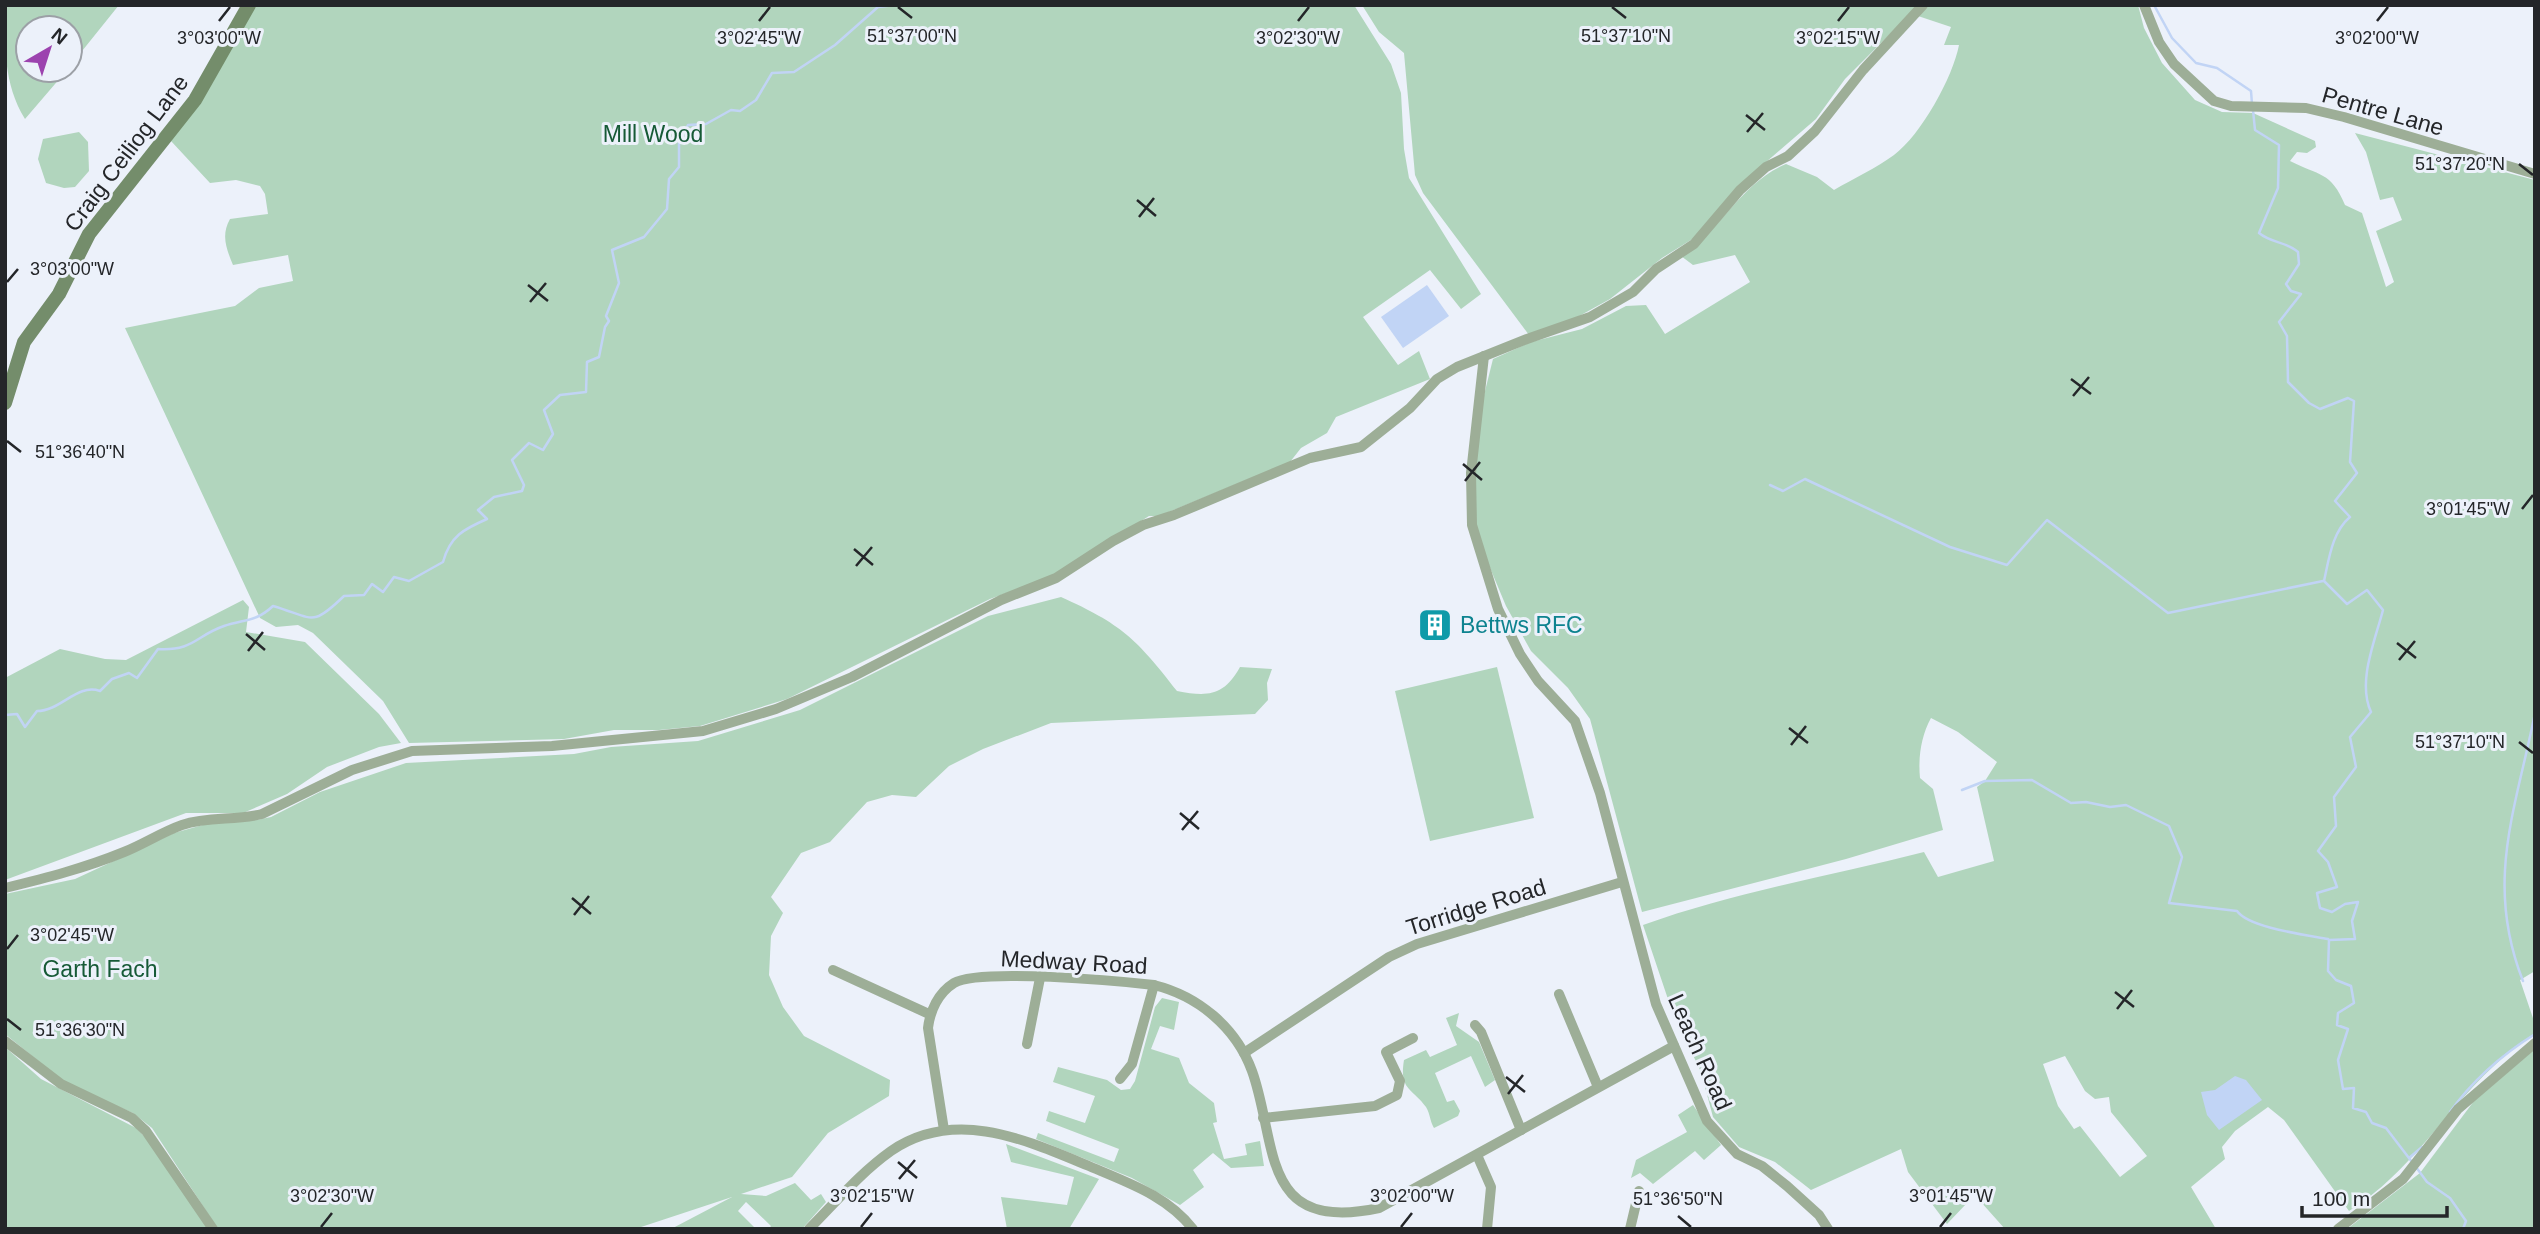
<svg xmlns="http://www.w3.org/2000/svg" width="2540" height="1234" viewBox="0 0 2540 1234" font-family="Arial,sans-serif">
<style>
.green{fill:#b1d5bd;fill-rule:evenodd}
.water{fill:#c1d4f5}
.lines{fill:none;stroke-linecap:round;stroke-linejoin:round}
.stream{stroke:#c1d4f5;stroke-width:2.5}
.street{stroke:#9dae97;stroke-width:10}
.secondary{stroke:#748d6b;stroke-width:14}
.ticks{fill:none;stroke:#242629;stroke-width:2.5}
.labels{text-anchor:middle;dominant-baseline:central;stroke-width:6;stroke-linejoin:round;paint-order:stroke}
.street-label{font-size:23px;fill:#242629;stroke:#ecf1fa}
.park-label{font-size:23px;fill:#165a36;stroke:#ecf1fa}
.culture-label{font-size:23px;fill:#0d838f;stroke:#ecf1fa;text-anchor:start}
.ticks-label{font-size:18px;text-anchor:middle;fill:#242629;stroke:#ecf1fa;stroke-width:6;stroke-linejoin:round;paint-order:stroke}
</style>
<rect width="100%" height="100%" fill="#ecf1fa"/>
<g class="green">
<path d="M 5,5 L 119,5 L 70,66 L 70,28 L 28,28 L 28,70 L 67,70 L 25,119 C 3,83 5,46 5,5 Z"/>
<path d="M 255,5 L 1354,5 L 1391,64 L 1401,93 L 1404,149 L 1409,178 L 1481,294 L 1461,309 L 1430,270 L 1363,317 L 1398,365 L 1419,351 L 1430,379 L 1336,417 L 1327,433 L 1301,448 L 1290,462 L 1159,516 L 1149,516 L 1056,575 L 990,599 L 787,699 L 700,726 L 659,730 L 614,730 L 564,739 L 409,743 L 383,701 L 313,633 L 298,625 L 276,627 L 260,618 L 125,328 L 235,306 L 259,288 L 293,281 L 288,255 L 233,265 C 226,248 221,235 230,219 L 268,214 L 265,194 L 260,186 L 236,180 L 210,183 L 171,141 Z"/>
<polygon points="1362,5 1919,5 1845,79 1816,119 1736,188 1694,238 1662,258 1610,299 1563,325 1529,335 1423,193 1415,175 1404,53 1379,32"/>
<path d="M 1928,5 L 2138,5 L 2144,28 L 2162,63 L 2195,100 L 2222,112 L 2253,113 L 2315,141 L 2316,147 L 2307,153 L 2297,152 L 2290,161 C 2319,176 2331,171 2345,205 L 2362,213 L 2386,287 L 2394,282 L 2376,231 L 2402,220 L 2393,197 L 2380,200 L 2366,152 L 2355,133 L 2535,180 L 2535,971 L 2520,980 L 2535,1024 L 2535,1034 C 2458,1082 2425,1164 2349,1211 L 2284,1120 L 2268,1107 L 2235,1131 L 2222,1147 L 2225,1159 L 2191,1187 L 2216,1229 L 2005,1229 L 1972,1192 L 1967,1203 L 1947,1224 L 1908,1172 L 1901,1149 L 1811,1190 L 1775,1162 L 1739,1147 L 1713,1117 L 1701,1072 L 1672,1011 L 1643,925 C 1734,892 1830,876 1924,852 L 1938,877 L 1994,861 L 1977,787 L 1985,781 L 1997,762 L 1958,732 L 1931,718 C 1921,736 1918,758 1920,778 L 1933,789 L 1943,830 L 1846,859 L 1642,912 L 1590,719 L 1568,688 L 1531,651 L 1506,606 L 1472,525 L 1478,419 L 1493,359 L 1531,342 L 1582,329 L 1626,306 L 1646,305 L 1665,334 L 1750,282 L 1735,255 L 1693,265 L 1681,256 C 1721,230 1741,183 1786,164 L 1817,177 L 1834,190 C 1853,179 1876,168 1894,155 C 1921,135 1953,77 1959,45 L 1944,45 L 1951,27 L 1918,16 ZM 2065,1056 L 2085,1091 L 2095,1099 L 2109,1097 L 2111,1112 L 2147,1156 L 2120,1177 L 2080,1126 L 2074,1129 L 2058,1106 L 2043,1064 Z"/>
<polygon points="79,132 88,142 89,171 75,187 64,188 46,183 38,159 43,139"/>
<path d="M 1061,597 C 1121,624 1136,638 1177,691 C 1208,697 1224,696 1240,667 L 1272,669 L 1267,683 L 1268,700 L 1255,714 L 1051,723 L 983,749 L 949,766 L 916,797 L 892,795 L 867,802 L 830,842 L 801,853 L 771,897 L 783,913 L 771,936 L 769,975 L 783,1007 L 804,1036 L 890,1080 L 889,1096 L 828,1133 L 792,1177 L 741,1194 L 766,1196 L 795,1183 L 811,1200 L 821,1194 L 826,1202 L 802,1229 L 769,1229 L 771,1226 L 746,1202 L 738,1211 L 756,1229 L 671,1229 L 732,1197 L 635,1229 L 218,1229 L 152,1128 L 133,1113 L 68,1085 L 5,1034 L 5,894 L 75,879 L 174,833 L 217,821 L 257,820 L 271,817 L 320,792 L 406,763 L 574,754 L 611,747 L 698,741 L 800,710 L 988,616 Z"/>
<polygon points="243,600 249,607 246,632 305,642 379,714 401,743 379,747 327,767 287,794 243,813 186,813 5,880 5,678 60,649 105,659 126,660"/>
<polygon points="1497,667 1534,818 1430,841 1395,691"/>
<polygon points="1162,998 1179,1002 1174,1030 1160,1026 1151,1049 1179,1058 1189,1083 1214,1103 1217,1122 1213,1123 1224,1159 1247,1155 1245,1144 1260,1141 1264,1166 1231,1168 1213,1153 1193,1170 1204,1187 1180,1205 1132,1178 1036,1139 1038,1133 1114,1162 1119,1149 1046,1121 1049,1111 1085,1123 1095,1096 1053,1082 1058,1067 1107,1080 1121,1090 1130,1089 1135,1081 1155,1007"/>
<path d="M 1459,1013 L 1456,1026 L 1479,1042 L 1495,1080 L 1485,1087 L 1471,1056 L 1435,1073 L 1447,1102 L 1454,1100 L 1460,1111 L 1458,1116 L 1434,1128 C 1430,1122 1430,1113 1426,1107 C 1412,1088 1399,1090 1404,1060 L 1426,1050 L 1430,1057 L 1457,1045 L 1446,1018 Z"/>
<polygon points="5,1047 41,1079 136,1128 149,1141 208,1229 5,1229"/>
<polygon points="2535,1049 2535,1229 2347,1229 2420,1173 2474,1101"/>
<polygon points="1693,1105 1721,1145 1704,1160 1695,1151 1653,1184 1640,1173 1631,1178 1636,1160 1687,1132 1678,1115"/>
<polygon points="1006,1144 1099,1179 1069,1229 1007,1229 1001,1197 1067,1205 1074,1177 1011,1162"/>
</g>
<g class="water">
<polygon points="1427,285 1449,316 1403,348 1381,317"/>
<polygon points="2235,1076 2246,1080 2262,1100 2219,1130 2207,1115 2201,1092 2215,1090"/>
</g>
<g class="lines">
<g class="stream">
<polyline points="2154,5 2172,38 2196,63 2217,68 2251,91 2252,104"/>
<path d="M 2253,110 L 2255,130 L 2279,145 L 2278,188 L 2259,233 C 2271,243 2287,242 2298,252 L 2299,264 L 2286,284 L 2291,291 L 2301,294 L 2279,322 L 2287,336 L 2288,382 L 2309,403 L 2320,409 L 2348,398 L 2354,401 L 2350,462 L 2357,473 L 2335,501 L 2350,517 C 2332,532 2329,559 2324,581 L 2347,604 L 2367,590 L 2383,610 C 2375,641 2357,682 2371,712 L 2350,737 L 2356,767 L 2334,797 L 2336,826 L 2318,851 L 2328,862 L 2337,887 L 2317,893 L 2320,908 L 2332,912 L 2345,904 L 2358,902 L 2352,921 L 2355,939 L 2329,940 L 2328,971 L 2336,980 L 2351,986 L 2354,1003 L 2338,1013 L 2337,1025 L 2348,1029 L 2338,1060 L 2343,1089 L 2354,1088 L 2353,1108 L 2366,1112 L 2372,1123 L 2386,1128 L 2412,1162"/>
<polyline points="1770,485 1783,491 1805,479 1950,547 2007,565 2047,520 2168,613 2323,581"/>
<path d="M 5,715 L 17,714 L 25,727 L 37,711 C 61,711 77,683 100,691 L 112,679 L 129,673 L 137,678 L 158,649 C 194,651 195,636 224,626 C 245,619 256,622 273,606 C 314,618 311,628 344,596 L 364,595 L 372,584 L 383,592 L 394,577 L 409,581 L 443,562 C 450,536 464,529 487,519 L 478,510 L 494,497 L 522,491 L 524,485 L 512,460 L 529,443 L 543,450 L 553,434 L 544,410 L 560,395 L 586,392 L 587,362 L 599,357 L 605,327 L 609,321 L 606,316 L 619,283 L 612,250 L 644,237 L 667,209 L 669,179 L 679,167 L 679,142 L 688,125 L 706,124 L 731,110 L 740,111 L 756,100 L 772,73 L 794,72 L 835,45 L 878,7 L 895,5"/>
<path d="M 1962,790 L 1985,781 L 2032,780 L 2071,803 L 2086,802 L 2110,807 L 2126,805 L 2169,826 L 2182,857 L 2169,903 L 2237,911 C 2249,928 2307,935 2328,939"/>
<path d="M 2523,981 C 2484,882 2516,809 2535,713"/>
<path d="M 2450,1112 C 2472,1081 2503,1054 2535,1034"/>
<polyline points="2409,1158 2422,1147"/>
<polyline points="2416,1167 2427,1182 2450,1198 2466,1221 2463,1229"/>
</g>
<g class="street">
<polyline points="2144,5 2159,42 2174,64 2214,101 2231,106 2306,108 2344,117 2535,174"/>
<polyline points="1484,356 1471,473 1472,525 1498,609 1520,654 1538,681 1575,721 1600,793 1656,1004 1707,1121 1737,1154 1762,1166 1787,1186 1819,1215 1828,1229"/>
<path d="M 5,888 C 46,878 85,868 124,852 C 144,844 162,832 182,825 C 209,816 235,821 262,814 L 352,770 L 412,751 L 552,746 L 703,731 L 776,709 L 852,677 L 1001,600 L 1056,578 L 1113,541 L 1143,525 L 1174,515 L 1310,458 L 1361,447 L 1410,408 L 1437,379 L 1457,367 L 1527,339 L 1590,317 L 1633,292 L 1656,269 L 1694,244 L 1740,190 L 1766,167 L 1788,156 L 1815,131 L 1863,70 L 1923,5"/>
<polyline points="833,970 929,1014"/>
<polyline points="1559,994 1598,1087"/>
<polyline points="1475,1025 1481,1032 1521,1130"/>
<polyline points="5,1041 61,1084 132,1118 146,1131 213,1229"/>
<polyline points="1027,1044 1040,978"/>
<polyline points="1244,1053 1389,957 1417,944 1622,882"/>
<polyline points="1120,1079 1132,1064 1154,985"/>
<polyline points="1263,1118 1375,1106 1397,1095 1400,1081 1386,1052 1413,1038"/>
<path d="M 944,1130 L 928,1028 C 930,1011 938,993 954,983 C 979,968 1119,981 1154,985 C 1198,996 1236,1027 1252,1071 C 1278,1143 1259,1234 1379,1208 L 1674,1046"/>
<polyline points="1477,1155 1491,1187 1487,1229"/>
<path d="M 809,1229 C 835,1203 860,1173 891,1151 C 955,1107 1026,1140 1089,1166 C 1128,1183 1166,1195 1193,1229"/>
<polyline points="1630,1229 1639,1191"/>
<polyline points="2338,1229 2403,1179 2458,1109 2535,1043"/>
</g>
<polyline class="secondary" points="5,403 24,342 59,294 89,234 195,100 249,5"/>
</g>
<path class="ticks" d="M 898,7 L 912,18M 1612,7 L 1626,18M 219,21 L 230,7M 759,21 L 770,7M 1298,21 L 1309,7M 1838,21 L 1849,7M 2377,21 L 2388,7M 1746,115 L 1765,130M 1747,132 L 1763,113M 2519,164 L 2533,175M 1137,200 L 1156,216M 1139,217 L 1154,198M 7,282 L 18,269M 528,285 L 548,301M 530,302 L 546,283M 2071,379 L 2091,394M 2073,396 L 2089,377M 7,441 L 21,452M 1463,464 L 1482,480M 1465,481 L 1480,462M 2522,509 L 2533,495M 854,549 L 873,565M 856,566 L 872,547M 246,634 L 265,650M 2397,643 L 2416,658M 248,651 L 263,632M 2399,660 L 2415,641M 1789,728 L 1808,743M 2519,742 L 2533,753M 1791,745 L 1806,726M 1180,813 L 1199,829M 1182,830 L 1198,811M 572,898 L 591,914M 574,915 L 589,896M 7,949 L 18,935M 2115,992 L 2134,1007M 2117,1009 L 2132,990M 7,1019 L 21,1030M 1506,1077 L 1525,1092M 1508,1094 L 1523,1075M 898,1162 L 917,1178M 899,1179 L 915,1160M 1678,1216 L 1691,1227M 321,1227 L 332,1213M 861,1227 L 872,1213M 1401,1227 L 1412,1213M 1940,1227 L 1951,1213"/>
<defs>
<g id="building-square" transform="scale(1.75)"><rect x="-9" y="-9" width="18" height="18" rx="4" fill="#0f9aa8" stroke="#ecf1fa"/><path d="M-4-6H4V6H1V3H-1V6H-4ZM-2.5-4.3h1.7v1.8h-1.7ZM.8-4.3h1.7v1.8H.8ZM-2.5-1h1.7V.8h-1.7ZM.8-1h1.7V.8H.8Z" fill="#fff"/></g>
</defs>
<g fill-rule="evenodd">
<use href="#building-square" x="1435" y="625"/>
</g>
<g class="labels">
<g class="street-label">
<text transform="translate(2383 111) rotate(16)">Pentre Lane</text>
<text transform="translate(126 153) rotate(-53)">Craig Ceiliog Lane</text>
<text transform="translate(1476 907) rotate(-17)">Torridge Road</text>
<text transform="translate(1074 962) rotate(3)">Medway Road</text>
<text transform="translate(1700 1052) rotate(66)">Leach Road</text>
</g>
<g class="park-label">
<text x="653" y="134">Mill Wood</text>
<text x="100" y="969">Garth Fach</text>
</g>
<g class="culture-label">
<text x="1460" y="625">Bettws RFC</text>
</g>
</g>
<g class="ticks-label">
<text x="1626" y="42">51°37'10"N</text>
<text x="912" y="42">51°37'00"N</text>
<text x="219" y="44">3°03'00"W</text>
<text x="759" y="44">3°02'45"W</text>
<text x="1298" y="44">3°02'30"W</text>
<text x="2377" y="44">3°02'00"W</text>
<text x="1838" y="44">3°02'15"W</text>
<text x="2460" y="170">51°37'20"N</text>
<text x="72" y="275">3°03'00"W</text>
<text x="80" y="458">51°36'40"N</text>
<text x="2468" y="515">3°01'45"W</text>
<text x="2460" y="748">51°37'10"N</text>
<text x="72" y="941">3°02'45"W</text>
<text x="80" y="1036">51°36'30"N</text>
<text x="332" y="1202">3°02'30"W</text>
<text x="872" y="1202">3°02'15"W</text>
<text x="1412" y="1202">3°02'00"W</text>
<text x="1951" y="1202">3°01'45"W</text>
<text x="1678" y="1205">51°36'50"N</text>
</g>
<rect width="2540" height="1234" fill="none" stroke="#242629" stroke-width="14"/>
<g transform="translate(49 49) rotate(39)"><circle r="33" fill="#ecf1fa" stroke="#9ca0a6" stroke-width="2"/>
<path d="M0-5L12 26L0 18L-12 26Z" fill="#9c43af"/>
<text y="-10" font-size="19" font-weight="bold" text-anchor="middle" fill="#242629">N</text>
</g>
<path d="M2302 1206v10h145v-10" fill="none" stroke="#242629" stroke-width="3.5"/>
<text x="2312" y="1206" font-size="21" fill="#242629" stroke="#ecf1fa" stroke-width="5" paint-order="stroke">100 m</text>
</svg>
